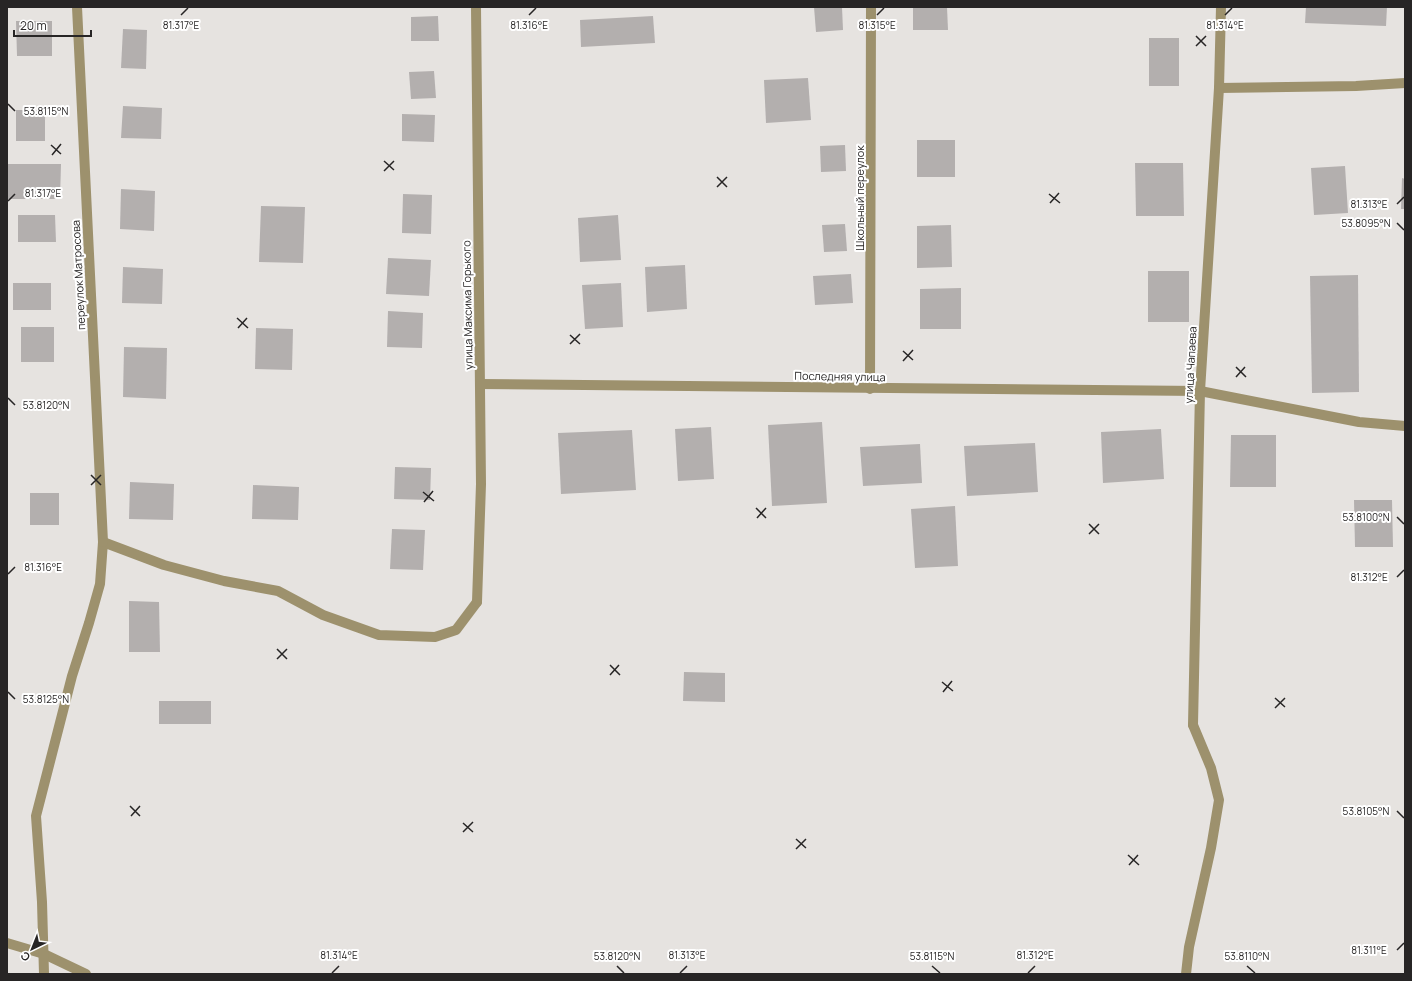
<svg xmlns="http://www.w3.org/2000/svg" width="1412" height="981" viewBox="0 0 1412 981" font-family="Manrope,sans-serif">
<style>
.building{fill:#b3afae}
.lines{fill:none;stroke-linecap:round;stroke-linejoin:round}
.service{stroke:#9d916d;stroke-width:10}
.minor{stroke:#9d916d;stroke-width:10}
.ticks{fill:none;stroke:#272525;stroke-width:1.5}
.labels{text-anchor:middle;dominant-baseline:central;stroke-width:4;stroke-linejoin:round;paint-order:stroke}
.street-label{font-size:11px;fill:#272525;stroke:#fff}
.ticks-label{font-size:10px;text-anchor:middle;fill:#272525;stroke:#fff;stroke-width:4;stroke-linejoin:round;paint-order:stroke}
</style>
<rect width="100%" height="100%" fill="#e6e3e0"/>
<g class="building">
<polygon points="814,7 842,7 843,30 816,32"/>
<polygon points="913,7 947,7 948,30 913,30"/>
<polygon points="1306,7 1387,7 1386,26 1305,23"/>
<polygon points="438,16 439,41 411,41 411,17"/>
<polygon points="653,16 655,43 581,47 580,20"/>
<polygon points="16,21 52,21 52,56 17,56"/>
<polygon points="123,29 147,30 146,69 121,68"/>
<rect x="1149" y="38" width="30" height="48"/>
<polygon points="434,71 436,98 411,99 409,72"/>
<polygon points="808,78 811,120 766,123 764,80"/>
<polygon points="123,106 162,108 161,139 121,138"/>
<rect x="16" y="110" width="29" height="31"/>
<polygon points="402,114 435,115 434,142 402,141"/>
<rect x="917" y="140" width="38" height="37"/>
<polygon points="845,145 846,171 821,172 820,146"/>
<polygon points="1135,163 1183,163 1184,216 1136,216"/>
<polygon points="7,164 61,164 60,199 7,199"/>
<polygon points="1345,166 1348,213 1314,215 1311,168"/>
<polygon points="1402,178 1405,179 1405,209 1401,209"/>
<polygon points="121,189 155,191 154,231 120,229"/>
<polygon points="403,194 432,195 431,234 402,233"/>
<polygon points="261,206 305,207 303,263 259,262"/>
<polygon points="18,215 55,215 56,242 18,242"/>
<polygon points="618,215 621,260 580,262 578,218"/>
<polygon points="845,224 847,251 824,252 822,225"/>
<polygon points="951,225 952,267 917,268 917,226"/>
<polygon points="388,258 431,260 429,296 386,294"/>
<polygon points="685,265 687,309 647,312 645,267"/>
<polygon points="123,267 163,269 162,304 122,303"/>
<rect x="1148" y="271" width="41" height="51"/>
<polygon points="851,274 853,303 815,305 813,276"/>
<polygon points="1358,275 1359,392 1312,393 1310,276"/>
<rect x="13" y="283" width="38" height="27"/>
<polygon points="621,283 623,327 585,329 582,285"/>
<polygon points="961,288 961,329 920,329 920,289"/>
<polygon points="388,311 423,313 422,348 387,347"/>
<rect x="21" y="327" width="33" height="35"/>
<polygon points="256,328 293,329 292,370 255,369"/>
<polygon points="124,347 167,348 166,399 123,397"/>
<polygon points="822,422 827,503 772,506 768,425"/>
<polygon points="711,427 714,479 678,481 675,429"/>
<polygon points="1161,429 1164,479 1103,483 1101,432"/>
<polygon points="632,430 636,490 561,494 558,433"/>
<polygon points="1231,435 1276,435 1276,487 1230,487"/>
<polygon points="1035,443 1038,492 967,496 964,446"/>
<polygon points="920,444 922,483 863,486 860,447"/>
<polygon points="395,467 431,468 430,500 394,499"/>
<polygon points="130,482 174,484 173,520 129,519"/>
<polygon points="253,485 299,487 298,520 252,519"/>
<rect x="30" y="493" width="29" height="32"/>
<polygon points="1354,500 1392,500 1393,547 1355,547"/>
<polygon points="955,506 958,566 915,568 911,509"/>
<polygon points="392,529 425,530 423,570 390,569"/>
<polygon points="129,601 159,602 160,652 129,652"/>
<polygon points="684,672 725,673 725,702 683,701"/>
<rect x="159" y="701" width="52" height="23"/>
</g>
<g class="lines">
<g class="service">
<polyline points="1219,88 1356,86 1405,83"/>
<polyline points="1200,391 1359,422 1405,426"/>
<polyline points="7,943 44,954 86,974"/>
<polyline points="44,974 42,902 36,816 72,676 89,623 100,584 103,542 164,565 224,581 278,591 323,615 379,635 435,637 456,630 477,602"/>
<polyline points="1186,974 1189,947 1211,848 1219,800 1211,768 1193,725"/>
</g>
<g class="minor">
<polyline points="77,7 103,542"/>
<polyline points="476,7 481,484 477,602"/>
<polyline points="480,384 1200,391"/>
<polyline points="870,389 871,7"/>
<polyline points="1193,725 1200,391 1219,88 1221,7"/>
</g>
</g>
<path class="ticks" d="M 181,15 L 188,8M 529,15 L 536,8M 877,15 L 884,8M 1225,15 L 1232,8M 1196,36 L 1206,46M 1196,46 L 1206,36M 8,104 L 15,111M 51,145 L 61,154M 52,155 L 61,144M 384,161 L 394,170M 384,171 L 394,161M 717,177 L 727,187M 717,187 L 727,177M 1049,194 L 1060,203M 8,201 L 15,194M 1050,203 L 1059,193M 1397,204 L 1404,197M 1397,223 L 1404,230M 237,318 L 248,328M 238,328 L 247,318M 570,335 L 580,344M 570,344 L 580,334M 903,351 L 913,360M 903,361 L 913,350M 1236,367 L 1246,377M 1236,377 L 1245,367M 8,398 L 15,405M 91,475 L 101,485M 91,485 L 101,475M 423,492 L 434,501M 424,502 L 433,491M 756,508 L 766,518M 1397,517 L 1404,524M 757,518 L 766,508M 1089,524 L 1099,534M 1089,534 L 1099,524M 8,574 L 15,567M 1397,577 L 1404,570M 277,649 L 287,659M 277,659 L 287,649M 610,665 L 620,675M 610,675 L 619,665M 942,682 L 953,691M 8,692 L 15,699M 943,692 L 952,681M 1275,698 L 1285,707M 1275,708 L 1285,698M 130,806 L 140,816M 1397,811 L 1404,818M 131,816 L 140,806M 463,823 L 473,832M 463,832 L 473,822M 796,839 L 806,848M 796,849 L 806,839M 1128,855 L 1139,865M 1129,865 L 1138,855M 1397,950 L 1404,943M 617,966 L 624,973M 932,966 L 940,973M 1247,966 L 1255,973M 332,973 L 339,966M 680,973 L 687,966M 1028,973 L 1035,966"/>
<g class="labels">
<g class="street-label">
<text transform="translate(859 198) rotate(-90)">Школьный переулок</text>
<text transform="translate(78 275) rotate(-93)">переулок Матросова</text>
<text transform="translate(467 305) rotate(-91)">улица Максима Горького</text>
<text transform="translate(1190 365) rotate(-87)">улица Чапаева</text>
<text transform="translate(840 376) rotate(1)">Последняя улица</text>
</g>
</g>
<g class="ticks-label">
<text x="181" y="29">81.317°E</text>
<text x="529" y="29">81.316°E</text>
<text x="877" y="29">81.315°E</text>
<text x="1225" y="29">81.314°E</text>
<text x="46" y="115">53.8115°N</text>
<text x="43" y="197">81.317°E</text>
<text x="1369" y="208">81.313°E</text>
<text x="1366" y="227">53.8095°N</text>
<text x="46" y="409">53.8120°N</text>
<text x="1366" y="521">53.8100°N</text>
<text x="43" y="571">81.316°E</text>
<text x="1369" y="581">81.312°E</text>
<text x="46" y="703">53.8125°N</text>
<text x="1366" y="815">53.8105°N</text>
<text x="1369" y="954">81.311°E</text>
<text x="339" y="959">81.314°E</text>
<text x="687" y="959">81.313°E</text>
<text x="1035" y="959">81.312°E</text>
<text x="617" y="960">53.8120°N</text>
<text x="932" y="960">53.8115°N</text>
<text x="1247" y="960">53.8110°N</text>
</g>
<rect width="1412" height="981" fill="none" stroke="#272525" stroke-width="16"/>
<g transform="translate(32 949) rotate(223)" stroke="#ffffff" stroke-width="3" paint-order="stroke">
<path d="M0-3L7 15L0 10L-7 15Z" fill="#272525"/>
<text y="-6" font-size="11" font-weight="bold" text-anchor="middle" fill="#272525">С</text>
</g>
<path d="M14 30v6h77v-6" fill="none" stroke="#272525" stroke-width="2"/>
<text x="20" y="30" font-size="12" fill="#272525" stroke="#ffffff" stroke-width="3" paint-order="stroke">20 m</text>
</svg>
